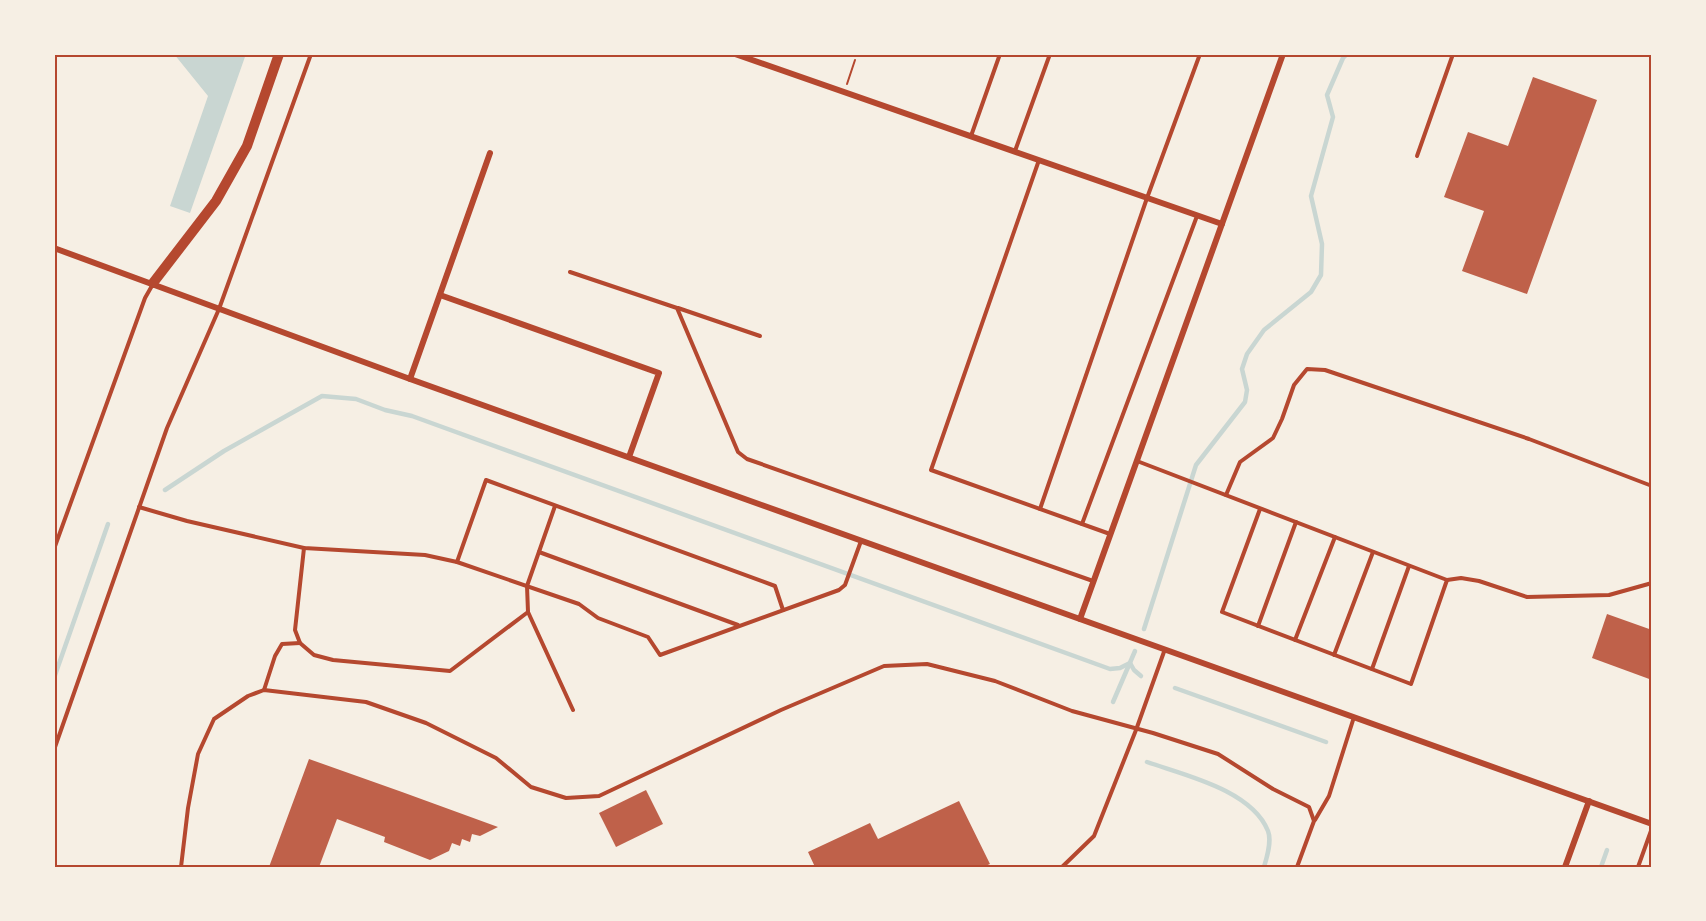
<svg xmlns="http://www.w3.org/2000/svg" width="1706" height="921" viewBox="0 0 1706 921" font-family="Barlow,sans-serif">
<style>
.water{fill:#c9d6d2}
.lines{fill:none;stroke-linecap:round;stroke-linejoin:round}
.stream{stroke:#c9d6d2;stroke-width:4.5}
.building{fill:#bf614a}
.path{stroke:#b5482f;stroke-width:2}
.service{stroke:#b5482f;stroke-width:4}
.minor{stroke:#b5482f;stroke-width:6}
.tertiary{stroke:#b5482f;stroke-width:10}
.neatline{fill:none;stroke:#b5482f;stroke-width:2}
</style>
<rect width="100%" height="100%" fill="#f6efe4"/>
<polygon class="water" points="174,54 246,54 190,213 170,206 208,96"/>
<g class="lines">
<g class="stream">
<polyline points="165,490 224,451 322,396 356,399 385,410 412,416 1110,669 1120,668 1130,663"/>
<polyline points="1144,629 1196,465 1245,402 1247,390 1242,369 1247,354 1264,330 1311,292 1321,275 1322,244 1311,196 1333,117 1327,95 1343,58 1347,54"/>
<polyline points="1130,663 1134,670 1141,676"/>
<polyline points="54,678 108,524"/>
<polyline points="1175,688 1326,742"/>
<polyline points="1113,702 1135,651"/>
<path d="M 1147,762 C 1184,775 1252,790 1268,831 C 1272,841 1267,857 1264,867"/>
<polyline points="1601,867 1607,850"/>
</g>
</g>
<g class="building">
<polygon points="1533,77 1597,100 1527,294 1462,271 1484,211 1444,197 1468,132 1508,146"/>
<polygon points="1607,614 1652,630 1652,680 1592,658"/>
<polygon points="309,759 402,792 498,827 480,836 472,834 470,842 462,839 460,846 452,843 449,851 430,860 384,842 385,837 337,819 319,867 269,867"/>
<polygon points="646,790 663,824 616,847 599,813"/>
<polygon points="959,801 990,864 983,867 815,867 808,852 870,823 878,839"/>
</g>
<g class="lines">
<polyline class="path" points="847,84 855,60"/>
<g class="service">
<polyline points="971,136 1000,54"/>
<polyline points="1015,151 1050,54"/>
<polyline points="1417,156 1453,54"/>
<polyline points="1039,160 931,470 1110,534"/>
<polyline points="570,272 677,308 738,452 747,459 1093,581"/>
<polyline points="678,308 760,336"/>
<polyline points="1137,461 1447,580 1411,684 1222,612 1260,509"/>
<polyline points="1226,495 1240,462 1273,438 1282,419 1294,385 1307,369 1325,370 1529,439 1652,486"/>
<polyline points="555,506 527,586 528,612 573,710"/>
<polyline points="139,507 187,521 304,548 425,555 457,562 579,604 598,618 648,637 660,655 839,590 845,585 861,541"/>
<polyline points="1040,509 1147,198 1200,54"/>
<polyline points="1082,524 1197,216"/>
<polyline points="304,548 295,630 300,643 314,655 333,660 450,671 528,612"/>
<polyline points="54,549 145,298 153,284"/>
<polyline points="539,552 738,625"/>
<polyline points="457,562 486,480 775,586 783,610"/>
<polyline points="1447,580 1461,578 1479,581 1527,597 1609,595 1652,583"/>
<polyline points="1258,626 1296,522"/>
<polyline points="1295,640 1335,537"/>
<polyline points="1334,655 1373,552"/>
<polyline points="1372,669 1409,566"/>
<polyline points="264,690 275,656 282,644 300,643"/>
<polyline points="54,750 167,428 219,309 311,54"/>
<polyline points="1315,820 1329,796 1354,717"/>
<polyline points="181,867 188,808 198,754 214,719 248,696 264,690 366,702 426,723 496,758 531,787 566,798 599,796 781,710 884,666 927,664 995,681 1072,711 1153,733 1218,754 1273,789 1309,807 1314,821 1297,867"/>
<polyline points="1062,867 1094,836 1136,730 1165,649"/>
<polyline points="1638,867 1652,828"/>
</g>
<g class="minor">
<polyline points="735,54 1222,224"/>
<polyline points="54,248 410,379 1652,824"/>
<polyline points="440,295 659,373 629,457"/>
<polyline points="410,379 490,153"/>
<polyline points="1080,619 1283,54"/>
<polyline points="1565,867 1589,801"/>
</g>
<polyline class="tertiary" points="153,283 216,201 247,146 279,54"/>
</g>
<rect width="1706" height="921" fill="none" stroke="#f6efe4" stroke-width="111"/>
<rect x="56" y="56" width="1594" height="810" class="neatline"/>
</svg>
